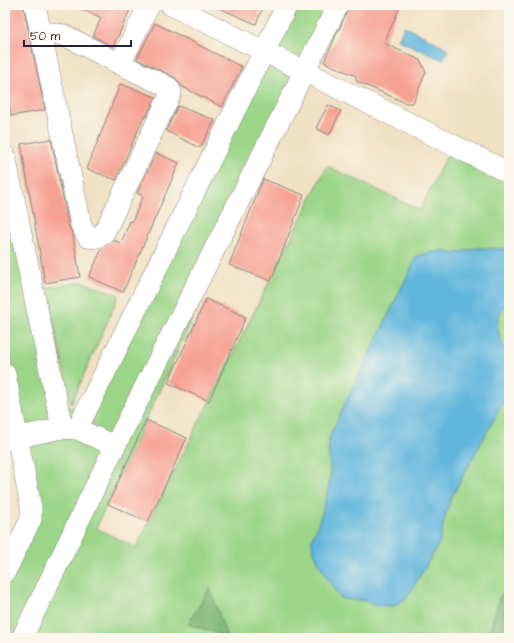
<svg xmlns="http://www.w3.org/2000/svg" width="514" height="643" viewBox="0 0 514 643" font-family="'Architects Daughter',sans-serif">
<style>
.green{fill:#9bd588;stroke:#5e7c62}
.forest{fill:#7cb674;stroke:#4f6c58}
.water{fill:#60b6dd;stroke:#416c8c}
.building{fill:#f6a193}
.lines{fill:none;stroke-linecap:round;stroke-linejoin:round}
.minor-casing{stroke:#89827f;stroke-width:22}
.minor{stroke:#fff;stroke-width:21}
</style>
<rect width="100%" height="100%" fill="#fbf7ec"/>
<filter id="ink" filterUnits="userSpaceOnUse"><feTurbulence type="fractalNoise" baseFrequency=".025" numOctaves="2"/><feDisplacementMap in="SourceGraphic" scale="8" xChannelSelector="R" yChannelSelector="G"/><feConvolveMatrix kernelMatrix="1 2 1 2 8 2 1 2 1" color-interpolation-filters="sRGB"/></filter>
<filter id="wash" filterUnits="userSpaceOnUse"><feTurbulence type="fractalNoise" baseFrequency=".012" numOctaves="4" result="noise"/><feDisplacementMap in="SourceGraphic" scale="16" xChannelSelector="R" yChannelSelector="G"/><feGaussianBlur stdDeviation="0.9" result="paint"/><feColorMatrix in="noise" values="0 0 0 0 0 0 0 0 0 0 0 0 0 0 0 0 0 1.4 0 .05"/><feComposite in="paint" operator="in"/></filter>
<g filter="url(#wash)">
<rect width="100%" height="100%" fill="#f0e1c3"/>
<g class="green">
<polygon points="292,5 337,5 96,528 136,548 327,166 420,210 448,153 509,186 509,584 499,599 488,638 5,638 5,572 36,518 5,361 5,175 55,407 92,409"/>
<polygon points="83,282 119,295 71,404 46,288"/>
</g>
<g class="forest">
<polygon points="509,584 509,638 488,638 499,599"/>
<polygon points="210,588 227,637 188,624"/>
</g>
<g class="water">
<polygon points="404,26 449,49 443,60 398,40"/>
<path d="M 476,248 L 509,249 L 509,300 L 500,313 L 497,325 L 501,341 L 509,357 L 509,388 L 504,401 L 451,498 L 445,516 L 439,544 L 407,598 L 393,606 L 373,605 L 366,601 L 341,599 C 333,587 310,554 312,539 C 313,534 317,529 318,524 C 323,512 328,492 330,479 C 331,464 327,452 329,437 L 417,256 L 443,250 L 453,254 Z"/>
</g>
<g id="blocks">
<g class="building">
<polygon points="5,5 23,5 45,110 11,116 5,83"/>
<polygon points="75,5 120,5 130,10 113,47 93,36 101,18"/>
<polygon points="212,5 264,5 256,24"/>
<polygon points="350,5 401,5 384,43 420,60 426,72 413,103 406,103 356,81 356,76 324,62"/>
<polygon points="155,23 242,67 222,107 181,86 176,78 170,75 137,59"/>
<polygon points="120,84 156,97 146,117 144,117 116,180 87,169"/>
<polygon points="328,105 341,111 329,135 316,128"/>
<polygon points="178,106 215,120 200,148 166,131"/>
<polygon points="51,139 69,227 73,235 80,277 45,283 21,144"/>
<polygon points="156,153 179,163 123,292 89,277 102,248 113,240 121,243 130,221 132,222 143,196 137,193"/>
<polygon points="263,179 304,195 271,281 229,265"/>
<polygon points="206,299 246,317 209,401 168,383"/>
<polygon points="146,420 187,438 148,522 108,504"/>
</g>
</g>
</g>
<g filter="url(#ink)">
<use href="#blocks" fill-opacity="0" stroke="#89827f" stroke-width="1"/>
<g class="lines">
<g class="minor-casing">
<g id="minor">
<path d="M 35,5 L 81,225 L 88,237 C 96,239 100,237 105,231 L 171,93 L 169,88 L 164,85 L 120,64 L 149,5"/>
<polyline points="171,5 509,173"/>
<polyline points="41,32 64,35 120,64"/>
<polyline points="5,156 62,428"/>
<polyline points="5,374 31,507 31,519 5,572"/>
<polyline points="77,429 287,5"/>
<polyline points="5,440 62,428 77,429 115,446 338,5"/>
<polyline points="22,638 115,446"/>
</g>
</g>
<use href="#minor" class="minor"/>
</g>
</g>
<rect width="514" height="643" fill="none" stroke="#fbf7ec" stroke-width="20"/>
<path d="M24 40v6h107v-6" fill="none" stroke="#22223b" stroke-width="2"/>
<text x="30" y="40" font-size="12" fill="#22223b" stroke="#fbf7ec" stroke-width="3" paint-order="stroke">50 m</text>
</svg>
